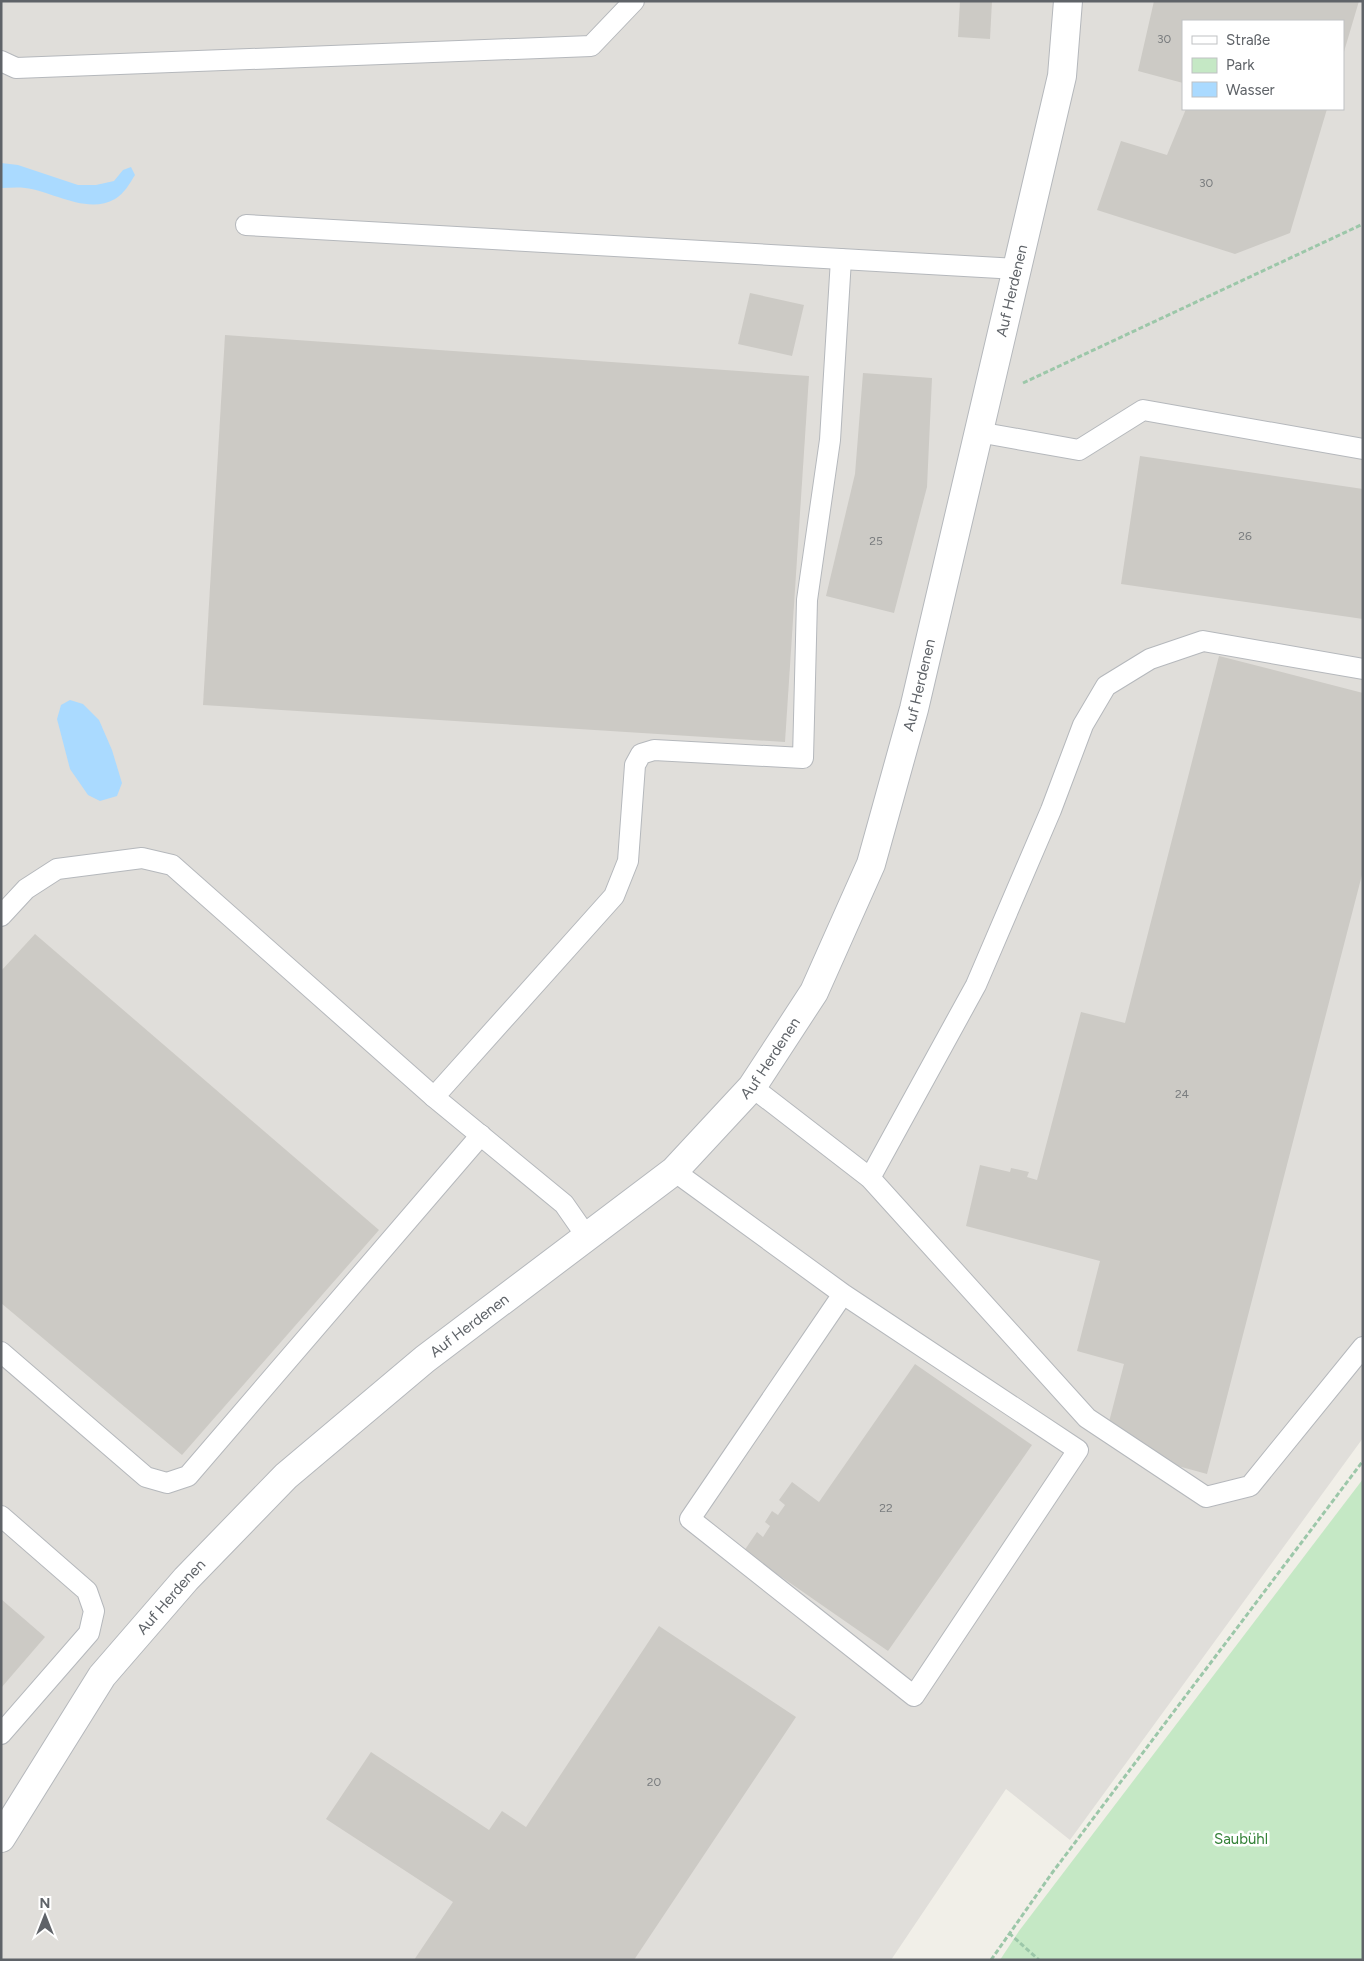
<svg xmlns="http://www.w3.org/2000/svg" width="1364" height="1961" viewBox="0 0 1364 1961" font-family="Figtree,sans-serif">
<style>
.industrial{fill:#e0deda;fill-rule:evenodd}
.green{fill:#c5e8c5}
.water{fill:#aadaff}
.building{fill:#cccac5}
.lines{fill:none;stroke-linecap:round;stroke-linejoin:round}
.service-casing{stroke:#b5b8bc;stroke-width:22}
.minor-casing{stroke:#b5b8bc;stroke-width:30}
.path{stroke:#9cc7a9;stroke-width:3;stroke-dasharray:5 2.5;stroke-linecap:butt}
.service{stroke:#fff;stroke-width:20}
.minor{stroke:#fff;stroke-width:28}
.labels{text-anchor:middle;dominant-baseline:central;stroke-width:5;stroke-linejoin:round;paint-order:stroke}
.number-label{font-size:12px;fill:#7a7d7f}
.street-label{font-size:15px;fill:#5f6368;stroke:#fff}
.park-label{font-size:15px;fill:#348238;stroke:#fff}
</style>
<rect width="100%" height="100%" fill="#f1efe8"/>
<path class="industrial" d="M 1,1 L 1363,1 L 1363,1438 L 1070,1840 L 1006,1789 L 891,1960 L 1,1960 ZM 1183,21 L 1343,21 L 1343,109 L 1183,109 Z"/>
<polygon class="green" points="1363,1479 1363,1960 1000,1960 1019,1931"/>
<g class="water">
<path d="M 1,163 L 18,165 L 78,185 L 96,185 L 114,181 L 123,170 L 131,167 L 135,175 C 130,183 124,194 115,199 C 87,215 52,191 25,188 C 17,187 9,188 1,188 Z"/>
<polygon points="70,700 83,704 99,720 112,750 122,783 117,796 100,801 88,795 70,769 57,719 61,705"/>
</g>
<g class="building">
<polygon points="960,1 992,1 990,39 958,37"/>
<polygon points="1154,1 1359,1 1343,55 1343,21 1183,21 1183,83 1138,71"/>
<polygon points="1186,109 1327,109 1290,233 1235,254 1097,210 1121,141 1167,155"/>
<polygon points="750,293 804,305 792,356 738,344"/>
<polygon points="225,335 809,376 785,742 203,705"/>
<polygon points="863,373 932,378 927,487 894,613 826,596 855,474"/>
<polygon points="1140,456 1363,489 1363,619 1121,584"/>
<polygon points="1219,656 1363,693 1363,871 1207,1474 1167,1463 1109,1422 1124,1364 1077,1351 1100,1261 966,1226 980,1165 1010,1172 1011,1168 1029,1172 1027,1177 1037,1180 1081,1012 1125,1023"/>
<polygon points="35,934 379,1230 182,1455 1,1303 1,971"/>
<polygon points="915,1364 1032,1445 888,1651 744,1551 757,1532 763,1537 770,1526 765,1522 772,1511 778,1515 785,1505 779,1500 792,1482 819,1502"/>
<polygon points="1,1599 45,1637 1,1688"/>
<polygon points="659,1626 796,1717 634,1960 414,1960 453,1902 326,1819 371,1752 489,1830 502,1811 526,1827"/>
</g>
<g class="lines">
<g class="service-casing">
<g id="service">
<polyline points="1,61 16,68 591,46 634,1"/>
<polyline points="246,225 1017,269"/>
<polyline points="978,432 1079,450 1143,410 1363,449"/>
<polyline points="1,916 26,889 57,869 142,858 172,865 434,1097"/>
<polyline points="752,1087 870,1178 1087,1418 1206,1497 1250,1486 1363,1347"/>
<polyline points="674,1171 843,1294 1078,1450 914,1696 690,1519 843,1294"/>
<polyline points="870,1178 976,985 1051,810 1083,725 1106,686 1150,659 1203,641 1363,669"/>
<polyline points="587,1237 564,1204 434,1097 614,896 628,861 635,765 641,754 654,750 803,758 807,600 830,440 841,259"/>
<polyline points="1,1352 146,1477 167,1483 188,1476 481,1135"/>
<polyline points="1,1516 87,1591 94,1611 89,1633 1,1734"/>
</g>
</g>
<g class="minor-casing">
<g id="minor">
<path id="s1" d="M 1,1838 L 102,1676 L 186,1579 L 286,1476 L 425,1359 L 674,1171 L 752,1087 L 814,992 L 871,864 L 914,709 L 1062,76 L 1068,1"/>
</g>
</g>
<g class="path">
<polyline points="1023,383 1363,224"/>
<polyline points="1009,1933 1039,1960"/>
<polyline points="991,1960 1052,1873 1363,1461"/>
</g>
<use href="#service" class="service"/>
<use href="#minor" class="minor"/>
</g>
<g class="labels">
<g class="number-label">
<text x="1164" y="39">30</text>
<text x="1206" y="183">30</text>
<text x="1245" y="536">26</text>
<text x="876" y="541">25</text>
<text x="1182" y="1094">24</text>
<text x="886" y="1508">22</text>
<text x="654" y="1782">20</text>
</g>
<g class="street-label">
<text stroke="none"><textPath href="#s1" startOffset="1915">Auf Herdenen</textPath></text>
<text stroke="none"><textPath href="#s1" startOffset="1510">Auf Herdenen</textPath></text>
<text stroke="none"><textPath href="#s1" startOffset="1105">Auf Herdenen</textPath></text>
<text stroke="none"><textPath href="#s1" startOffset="700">Auf Herdenen</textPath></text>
<text stroke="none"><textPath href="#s1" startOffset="296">Auf Herdenen</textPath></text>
</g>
<g class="park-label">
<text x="1241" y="1839">Saubühl</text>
</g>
</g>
<rect width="1364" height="1961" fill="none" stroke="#5f6368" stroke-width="5"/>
<rect x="1182" y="20" width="162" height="90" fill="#ffffff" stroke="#bfc1c3"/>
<rect x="1192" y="36" width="25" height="8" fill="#ffffff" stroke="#bfc1c3"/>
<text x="1226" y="45" font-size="15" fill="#5f6368">Straße</text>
<rect x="1192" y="58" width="25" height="15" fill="#c5e8c5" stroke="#bfc1c3"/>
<text x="1226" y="70" font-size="15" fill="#5f6368">Park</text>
<rect x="1192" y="82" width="25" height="15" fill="#aadaff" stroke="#bfc1c3"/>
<text x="1226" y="95" font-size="15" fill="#5f6368">Wasser</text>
<g transform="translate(45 1916)" stroke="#ffffff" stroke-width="4" paint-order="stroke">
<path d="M0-4L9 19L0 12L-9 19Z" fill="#5f6368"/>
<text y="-8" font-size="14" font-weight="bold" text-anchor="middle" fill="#5f6368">N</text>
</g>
</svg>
